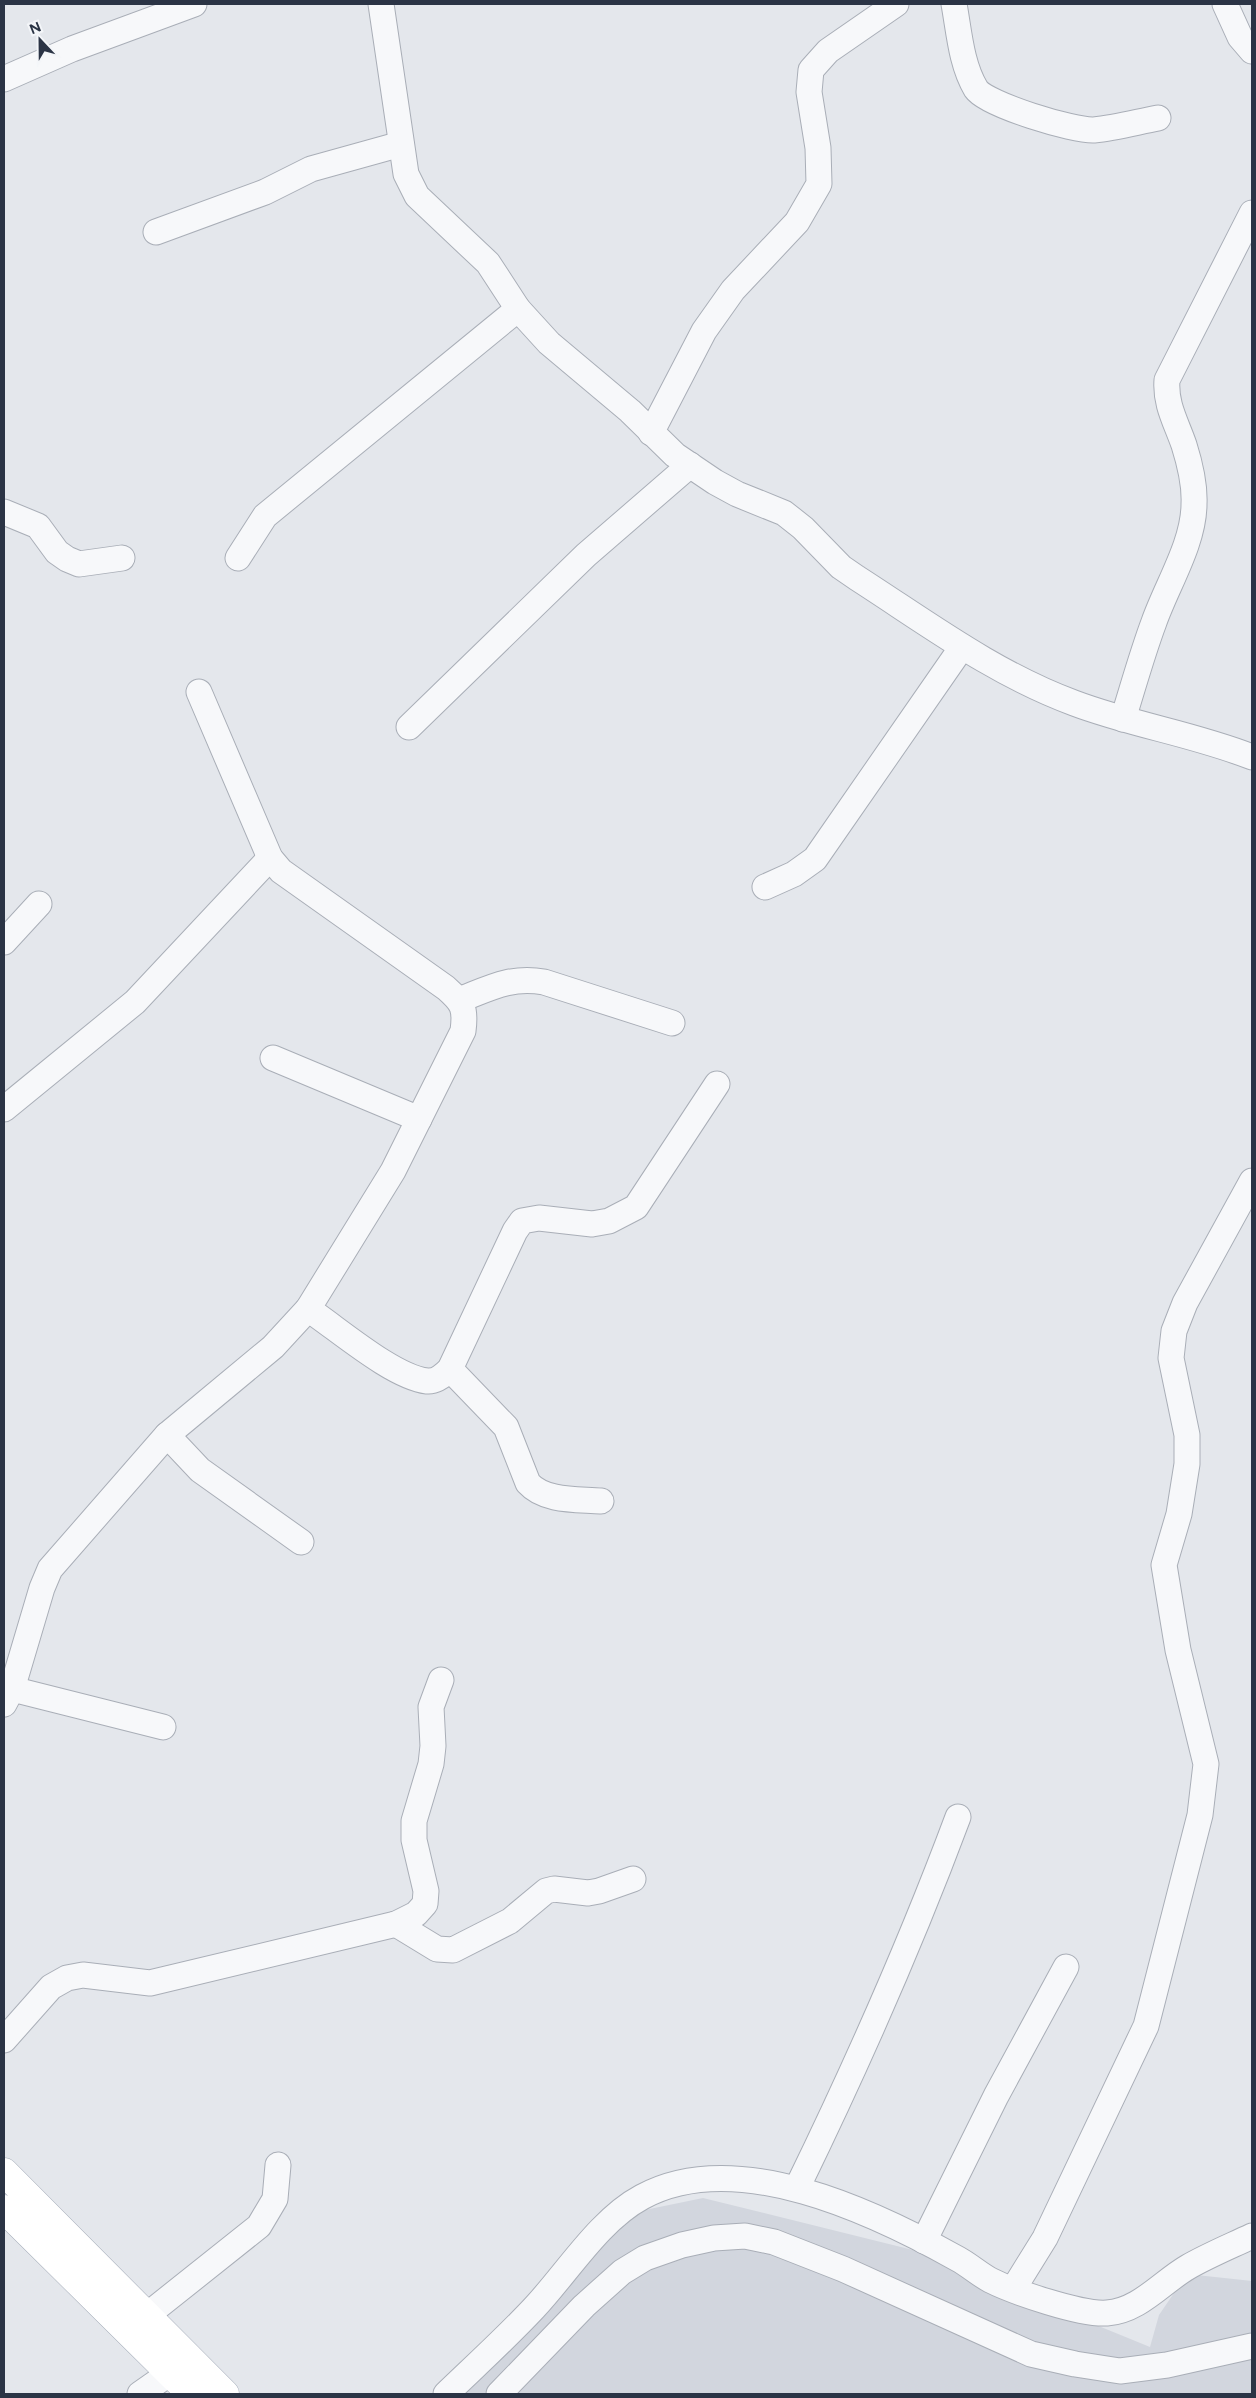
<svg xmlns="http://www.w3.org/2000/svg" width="1256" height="2398" viewBox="0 0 1256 2398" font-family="Figtree,sans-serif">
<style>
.built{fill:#d2d6de}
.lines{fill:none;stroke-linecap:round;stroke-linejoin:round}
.minor-casing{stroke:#a9aeb7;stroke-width:27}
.major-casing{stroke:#a3abb8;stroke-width:29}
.minor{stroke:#f7f8fa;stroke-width:25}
.major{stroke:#fff;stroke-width:28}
</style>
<rect width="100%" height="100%" fill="#e4e7ec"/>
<polygon class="built" points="703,2198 913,2250 1150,2347 1159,2315 1187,2274 1252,2281 1252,2394 465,2394 635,2212"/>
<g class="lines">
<g class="minor-casing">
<g id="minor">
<path d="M 381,4 L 406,174 L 417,196 L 488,263 L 518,309 L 549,343 L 630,411 L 675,455 L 715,482 L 737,494 L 784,513 L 803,528 L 841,567 L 857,578 C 927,623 995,674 1074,703 C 1132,725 1194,734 1252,757"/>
<path d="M 954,4 C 959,31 961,64 976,89 C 987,105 1074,131 1094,130 C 1115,128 1137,122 1158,118"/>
<polyline points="1225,4 1240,37 1252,51"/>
<polyline points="4,79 72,49 194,4"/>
<polyline points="156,232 265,192 311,169 401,144"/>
<polyline points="651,433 704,331 733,290 797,222 819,184 818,148 809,92 811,70 828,51 896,4"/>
<polyline points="4,512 38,526 57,552 67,559 79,564 122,558"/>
<polyline points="238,558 265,516 518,309"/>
<path d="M 1123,719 C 1133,687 1142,654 1154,622 C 1167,585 1194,543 1194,504 C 1195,484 1190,464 1184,445 C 1176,422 1165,404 1167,380 L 1252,213"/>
<polyline points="409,727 586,555 690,465"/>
<polyline points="765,887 794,874 815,859 962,647"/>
<polyline points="4,942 39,904"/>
<path d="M 459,1000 C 490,988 511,976 544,982 L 672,1023"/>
<polyline points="273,1058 419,1119"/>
<polyline points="4,1109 135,1002 270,858"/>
<path d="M 308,1309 C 338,1329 393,1377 427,1381 C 436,1382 444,1375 450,1369 L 515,1231 L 522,1221 L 539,1218 L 592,1224 L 609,1221 L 636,1207 L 717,1084"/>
<path d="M 450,1369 L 506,1427 L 528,1483 C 545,1502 578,1499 601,1501"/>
<polyline points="167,1435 200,1470 301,1542"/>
<polyline points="12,1689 163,1727"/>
<path d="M 4,1704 L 12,1689 L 42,1588 L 50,1569 L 167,1435 L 273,1347 L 308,1309 L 393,1171 L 463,1031 C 466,1008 463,1003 446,988 L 281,871 L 270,858 L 199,692"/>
<polyline points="396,1924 437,1949 453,1950 510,1921 546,1891 554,1889 588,1893 599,1891 633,1879"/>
<polyline points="4,2040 51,1987 67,1978 83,1975 150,1983 396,1924 416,1914 425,1904 426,1891 414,1840 414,1821 431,1764 433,1746 431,1707 441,1680"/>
<path d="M 797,2188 C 856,2067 911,1943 958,1817"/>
<polyline points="924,2241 996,2096 1066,1967"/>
<polyline points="1014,2288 1045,2238 1146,2026 1200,1815 1206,1764 1178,1650 1164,1565 1179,1514 1187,1464 1187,1435 1171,1358 1174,1331 1185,1303 1252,1181"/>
<polyline points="146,2316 259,2226 275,2199 278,2165"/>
<polyline points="140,2394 170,2373"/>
<path d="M 446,2394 C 475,2366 506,2338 534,2308 C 567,2273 599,2220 642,2197 C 736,2146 874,2212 958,2259 C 969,2265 979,2274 990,2280 C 1014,2292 1081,2315 1107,2313 C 1139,2311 1162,2282 1188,2267 C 1209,2255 1231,2246 1252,2236"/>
<polyline points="499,2394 584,2306 622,2272 645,2258 682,2245 714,2238 745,2236 774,2242 843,2269 1031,2354 1075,2364 1120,2371 1167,2365 1252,2346"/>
</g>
</g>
<g class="major-casing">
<g id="major">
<polyline points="4,2172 225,2394"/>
<polyline points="4,2209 191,2394"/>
</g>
</g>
<use href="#minor" class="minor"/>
<use href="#major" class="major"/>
</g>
<rect width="1256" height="2398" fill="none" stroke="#2b3445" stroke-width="10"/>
<g transform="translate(40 40) rotate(338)" stroke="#f4f6f9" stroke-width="4" paint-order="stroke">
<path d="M0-4L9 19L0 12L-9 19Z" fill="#2b3445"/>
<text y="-8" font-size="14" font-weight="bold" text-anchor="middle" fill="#2b3445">N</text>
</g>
</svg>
